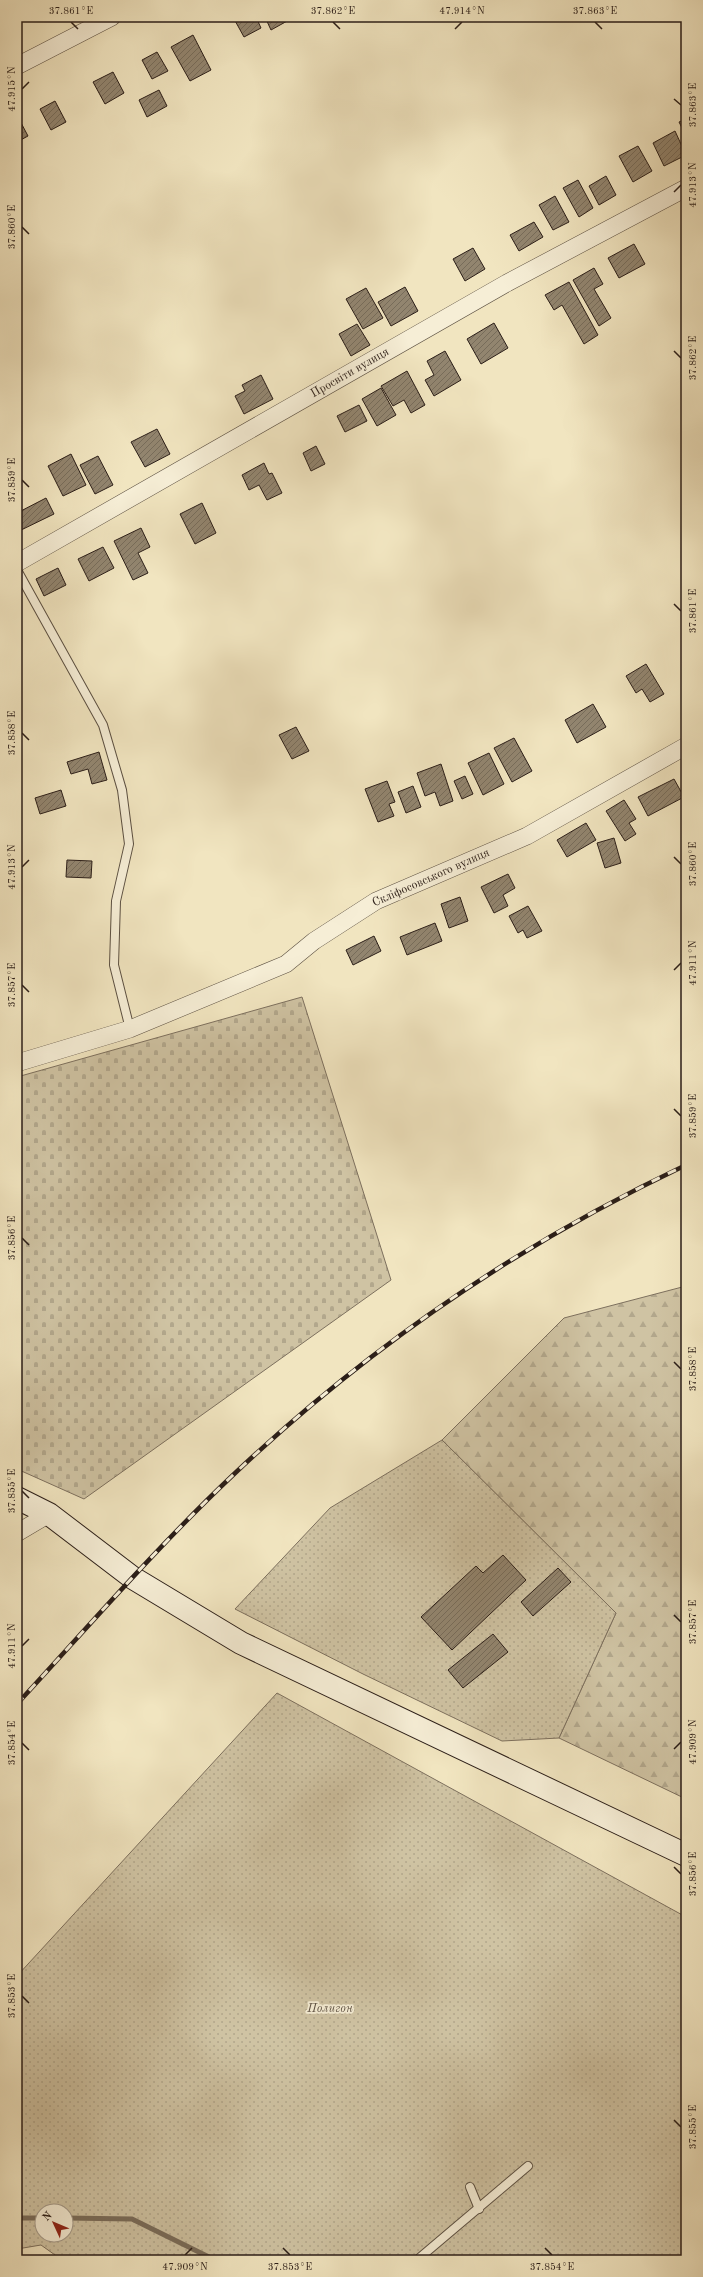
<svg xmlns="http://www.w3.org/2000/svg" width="703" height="2277" viewBox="0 0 703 2277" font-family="'Old Standard TT',serif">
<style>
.forest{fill:url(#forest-firs);stroke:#7d705e}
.cemetery{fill:url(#cemetery-stones);stroke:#7d705e}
.park{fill:url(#park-dots);stroke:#7d705e;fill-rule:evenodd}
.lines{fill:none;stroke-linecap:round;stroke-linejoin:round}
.stream{stroke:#7a6d5b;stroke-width:5}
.building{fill:url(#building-hatch);stroke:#2b1e18}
.service-casing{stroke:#5c5042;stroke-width:10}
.minor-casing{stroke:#5c5042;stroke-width:18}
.secondary-casing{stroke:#2b1e18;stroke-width:24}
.service{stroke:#f6eed6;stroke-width:8}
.minor{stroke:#f6eed6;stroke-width:17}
.secondary{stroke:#f6eed6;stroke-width:22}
.rail-casing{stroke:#2b1e18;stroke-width:4.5}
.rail{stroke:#f6eed6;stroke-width:3;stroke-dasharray:9;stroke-linecap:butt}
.ticks{fill:none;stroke:#2b1e18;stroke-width:1.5}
.labels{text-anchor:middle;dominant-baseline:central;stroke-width:3.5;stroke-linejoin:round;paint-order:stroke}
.street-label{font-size:12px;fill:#2b1e18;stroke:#f6eed6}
.park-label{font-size:12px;font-style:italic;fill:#5c5042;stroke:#f6eed6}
.neatline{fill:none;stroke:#2b1e18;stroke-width:1.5}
.ticks-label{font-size:10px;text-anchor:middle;fill:#2b1e18}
</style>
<defs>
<pattern id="forest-firs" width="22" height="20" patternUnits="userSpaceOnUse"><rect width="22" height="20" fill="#cfc3a3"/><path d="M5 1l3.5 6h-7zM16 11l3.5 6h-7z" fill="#b2a78c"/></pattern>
<pattern id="cemetery-stones" width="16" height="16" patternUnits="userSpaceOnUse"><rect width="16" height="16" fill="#cfc3a3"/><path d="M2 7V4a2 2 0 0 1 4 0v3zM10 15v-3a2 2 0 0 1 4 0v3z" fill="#b2a78c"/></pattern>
<pattern id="park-dots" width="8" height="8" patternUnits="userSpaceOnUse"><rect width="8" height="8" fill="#cfc3a3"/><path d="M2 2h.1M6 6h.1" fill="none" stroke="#b2a78c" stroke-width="1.8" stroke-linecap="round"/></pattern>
<pattern id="building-hatch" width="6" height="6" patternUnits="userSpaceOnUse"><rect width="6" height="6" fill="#92856f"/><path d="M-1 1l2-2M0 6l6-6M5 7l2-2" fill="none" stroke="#776c5a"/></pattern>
</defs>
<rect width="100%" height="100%" fill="#f1e5c0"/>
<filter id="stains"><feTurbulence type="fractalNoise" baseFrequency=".005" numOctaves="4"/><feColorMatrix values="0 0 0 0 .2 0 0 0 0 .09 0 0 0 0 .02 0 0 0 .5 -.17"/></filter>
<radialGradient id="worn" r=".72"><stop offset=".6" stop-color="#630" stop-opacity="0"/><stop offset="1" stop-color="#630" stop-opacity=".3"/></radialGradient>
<polygon class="forest" points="686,1286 686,1799 559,1738 616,1613 442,1440 564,1318"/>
<polygon class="cemetery" points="302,997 391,1280 84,1499 17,1469 17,1077"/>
<g class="park">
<polygon points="442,1440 616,1613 559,1738 502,1741 363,1674 235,1609 330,1508"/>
<path d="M 277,1693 L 686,1917 L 686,2260 L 62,2260 L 41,2245 L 17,2249 L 17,1976 ZM 42,2211 L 66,2211 L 66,2235 L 42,2235 Z"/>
</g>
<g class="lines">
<g class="stream">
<polyline points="17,2218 42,2218"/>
<polyline points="66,2218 132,2219 215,2260"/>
</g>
</g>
<g class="building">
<polygon points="233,17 256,17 261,28 244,37"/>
<polygon points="265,17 288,17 289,20 271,30"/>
<polygon points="193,35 211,70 190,81 171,47"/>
<polygon points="157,52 168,71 152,79 142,60"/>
<polygon points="113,72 124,93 105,104 93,82"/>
<polygon points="159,90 167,106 147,117 139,100"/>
<polygon points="55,101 66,122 51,130 40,109"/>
<polygon points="19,119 28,136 17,142 17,120"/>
<polygon points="686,119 686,136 679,122"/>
<polygon points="675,131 686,155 664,166 653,143"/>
<polygon points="638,146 652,171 633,182 619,156"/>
<polygon points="606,176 616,195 599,205 589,186"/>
<polygon points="578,180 593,208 579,217 563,188"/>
<polygon points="555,196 569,222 553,230 539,205"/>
<polygon points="534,222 543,237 519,251 510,235"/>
<polygon points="634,244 645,264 619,278 608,258"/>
<polygon points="473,248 485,269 465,281 453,259"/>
<polygon points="594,268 603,284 594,289 611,318 599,326 573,280"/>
<polygon points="569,282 598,335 584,344 562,305 554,310 545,295"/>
<polygon points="405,287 418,311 391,326 378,302"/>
<polygon points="366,288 383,318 363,329 346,299"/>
<polygon points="494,323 508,348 481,364 467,339"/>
<polygon points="357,324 370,345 351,356 339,334"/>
<polygon points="445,351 461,380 434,396 425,380 434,375 427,361"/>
<polygon points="407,371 425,405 411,413 404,400 393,406 381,386"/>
<polygon points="261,375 273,399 244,414 235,396 245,391 242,385"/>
<polygon points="381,388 396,415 377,426 362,399"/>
<polygon points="359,405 367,421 345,432 337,416"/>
<polygon points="157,429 170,454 145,467 131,442"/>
<polygon points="316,446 325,464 311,471 303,453"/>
<polygon points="71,454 86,485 63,496 48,466"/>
<polygon points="98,456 113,485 95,494 80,465"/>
<polygon points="264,463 269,474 272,473 282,493 267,500 259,485 249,490 242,475"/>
<polygon points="46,498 54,514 17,532 17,513"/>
<polygon points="202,503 216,533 195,544 180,514"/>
<polygon points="141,528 150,547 138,553 148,573 133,580 114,541"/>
<polygon points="103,547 114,568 89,581 78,559"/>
<polygon points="58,568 66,585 44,596 36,579"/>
<polygon points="646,664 664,694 650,702 642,689 636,693 626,676"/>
<polygon points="593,704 606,727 577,743 565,720"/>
<polygon points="296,727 309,751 292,759 279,735"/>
<polygon points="514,738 532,771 512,782 494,748"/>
<polygon points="99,752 107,780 92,784 88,769 71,774 67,762"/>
<polygon points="489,753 504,784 483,795 468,763"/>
<polygon points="441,764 453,801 440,806 435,792 425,796 417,773"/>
<polygon points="465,776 473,794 462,799 454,781"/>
<polygon points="674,779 684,797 648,816 638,797"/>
<polygon points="387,781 395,802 389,804 394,816 378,822 365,789"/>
<polygon points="413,786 421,807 406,813 398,792"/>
<polygon points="61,790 66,806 40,814 35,798"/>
<polygon points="624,800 636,819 629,823 636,834 625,841 606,811"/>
<polygon points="586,823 596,840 567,857 557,840"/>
<polygon points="614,838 621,863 605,868 597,843"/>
<polygon points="67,860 92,861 91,878 66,877"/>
<polygon points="508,874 515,888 503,895 508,906 494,913 481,887"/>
<polygon points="460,897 468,921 449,928 441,904"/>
<polygon points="528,906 542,931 527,938 523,930 518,933 509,916"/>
<polygon points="435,923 442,941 407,955 400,937"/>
<polygon points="374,936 381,951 353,965 346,950"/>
<polygon points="503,1555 526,1580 452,1650 421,1617 476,1566 483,1573"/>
<polygon points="558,1568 571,1582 533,1616 521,1602"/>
<polygon points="493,1634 508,1652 463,1688 448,1670"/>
</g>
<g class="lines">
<g class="service-casing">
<g id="service">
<polyline points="17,570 103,725 122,790 129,844 116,901 114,965 130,1029"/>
<polyline points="470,2187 479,2209"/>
<polyline points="417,2260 528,2166"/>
</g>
</g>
<g class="minor-casing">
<g id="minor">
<polyline points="17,66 112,17"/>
<polyline points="17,563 507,283 686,188"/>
<polyline points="17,1063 130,1029 286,964 314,941 376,901 527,836 686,746"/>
<polyline points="17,1533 49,1514"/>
</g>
</g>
<g class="secondary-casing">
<polyline id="secondary" points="17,1498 49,1514 133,1578 241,1643 686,1855"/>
</g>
<use href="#service" class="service"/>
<use href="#minor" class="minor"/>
<use href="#secondary" class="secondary"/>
<g class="rail-casing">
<path id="rail" d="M 17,1704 C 88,1627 156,1548 232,1476 C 368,1347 517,1245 686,1165"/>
</g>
<use href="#rail" class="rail"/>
</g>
<path class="ticks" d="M 71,22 L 78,29M 333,22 L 340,29M 595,22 L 602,29M 455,29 L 462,22M 22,89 L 29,82M 674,99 L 681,105M 674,192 L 681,185M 22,227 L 29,234M 674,351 L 681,358M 22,480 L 29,487M 674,604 L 681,611M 22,733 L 29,740M 674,857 L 681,864M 22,867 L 29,860M 674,970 L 681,963M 22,985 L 29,992M 674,1109 L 681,1116M 22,1238 L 29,1245M 674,1362 L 681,1369M 22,1491 L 29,1498M 674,1615 L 681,1622M 22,1646 L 29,1639M 22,1743 L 29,1750M 674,1749 L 681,1742M 674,1867 L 681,1874M 22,1996 L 29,2003M 674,2120 L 681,2127M 283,2248 L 290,2255M 545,2248 L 552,2255M 185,2255 L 192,2248"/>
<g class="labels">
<g class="street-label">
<text transform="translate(350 373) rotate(-30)">Просвіти вулиця</text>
<text transform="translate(431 878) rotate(-24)">Скліфосовського вулиця</text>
</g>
<g class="park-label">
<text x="330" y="2009">Полигон</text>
</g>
</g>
<rect width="703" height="2277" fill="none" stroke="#f1e5c0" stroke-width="44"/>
<g transform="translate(54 2223) rotate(314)"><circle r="19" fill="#f6eed6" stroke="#a59b8a"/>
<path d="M0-3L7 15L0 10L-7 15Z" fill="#8f2418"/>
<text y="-6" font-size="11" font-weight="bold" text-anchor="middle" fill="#2b1e18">N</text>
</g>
<rect x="22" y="22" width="659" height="2233" class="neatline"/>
<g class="ticks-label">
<text x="71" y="14">37.861°E</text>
<text x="333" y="14">37.862°E</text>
<text x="462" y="14">47.914°N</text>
<text x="595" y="14">37.863°E</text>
<text transform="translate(11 89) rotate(-90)" y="4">47.915°N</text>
<text transform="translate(692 105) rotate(-90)" y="4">37.863°E</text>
<text transform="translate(692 185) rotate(-90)" y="4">47.913°N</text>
<text transform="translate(11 227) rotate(-90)" y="4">37.860°E</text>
<text transform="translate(692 358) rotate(-90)" y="4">37.862°E</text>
<text transform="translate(11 480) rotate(-90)" y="4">37.859°E</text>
<text transform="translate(692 611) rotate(-90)" y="4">37.861°E</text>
<text transform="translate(11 733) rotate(-90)" y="4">37.858°E</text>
<text transform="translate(692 864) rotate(-90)" y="4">37.860°E</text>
<text transform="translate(11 867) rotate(-90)" y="4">47.913°N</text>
<text transform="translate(692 963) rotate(-90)" y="4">47.911°N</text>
<text transform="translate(11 985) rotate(-90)" y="4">37.857°E</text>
<text transform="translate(692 1116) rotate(-90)" y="4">37.859°E</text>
<text transform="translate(11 1238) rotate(-90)" y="4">37.856°E</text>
<text transform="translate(692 1369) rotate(-90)" y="4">37.858°E</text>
<text transform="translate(11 1491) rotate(-90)" y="4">37.855°E</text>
<text transform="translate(692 1622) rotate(-90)" y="4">37.857°E</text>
<text transform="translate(11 1646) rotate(-90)" y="4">47.911°N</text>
<text transform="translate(692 1742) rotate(-90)" y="4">47.909°N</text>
<text transform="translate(11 1743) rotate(-90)" y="4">37.854°E</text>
<text transform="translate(692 1874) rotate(-90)" y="4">37.856°E</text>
<text transform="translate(11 1996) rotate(-90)" y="4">37.853°E</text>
<text transform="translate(692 2127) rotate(-90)" y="4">37.855°E</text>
<text x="185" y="2270">47.909°N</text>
<text x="290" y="2270">37.853°E</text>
<text x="552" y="2270">37.854°E</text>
</g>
<rect width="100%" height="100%" filter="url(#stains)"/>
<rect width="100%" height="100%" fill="url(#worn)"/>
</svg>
